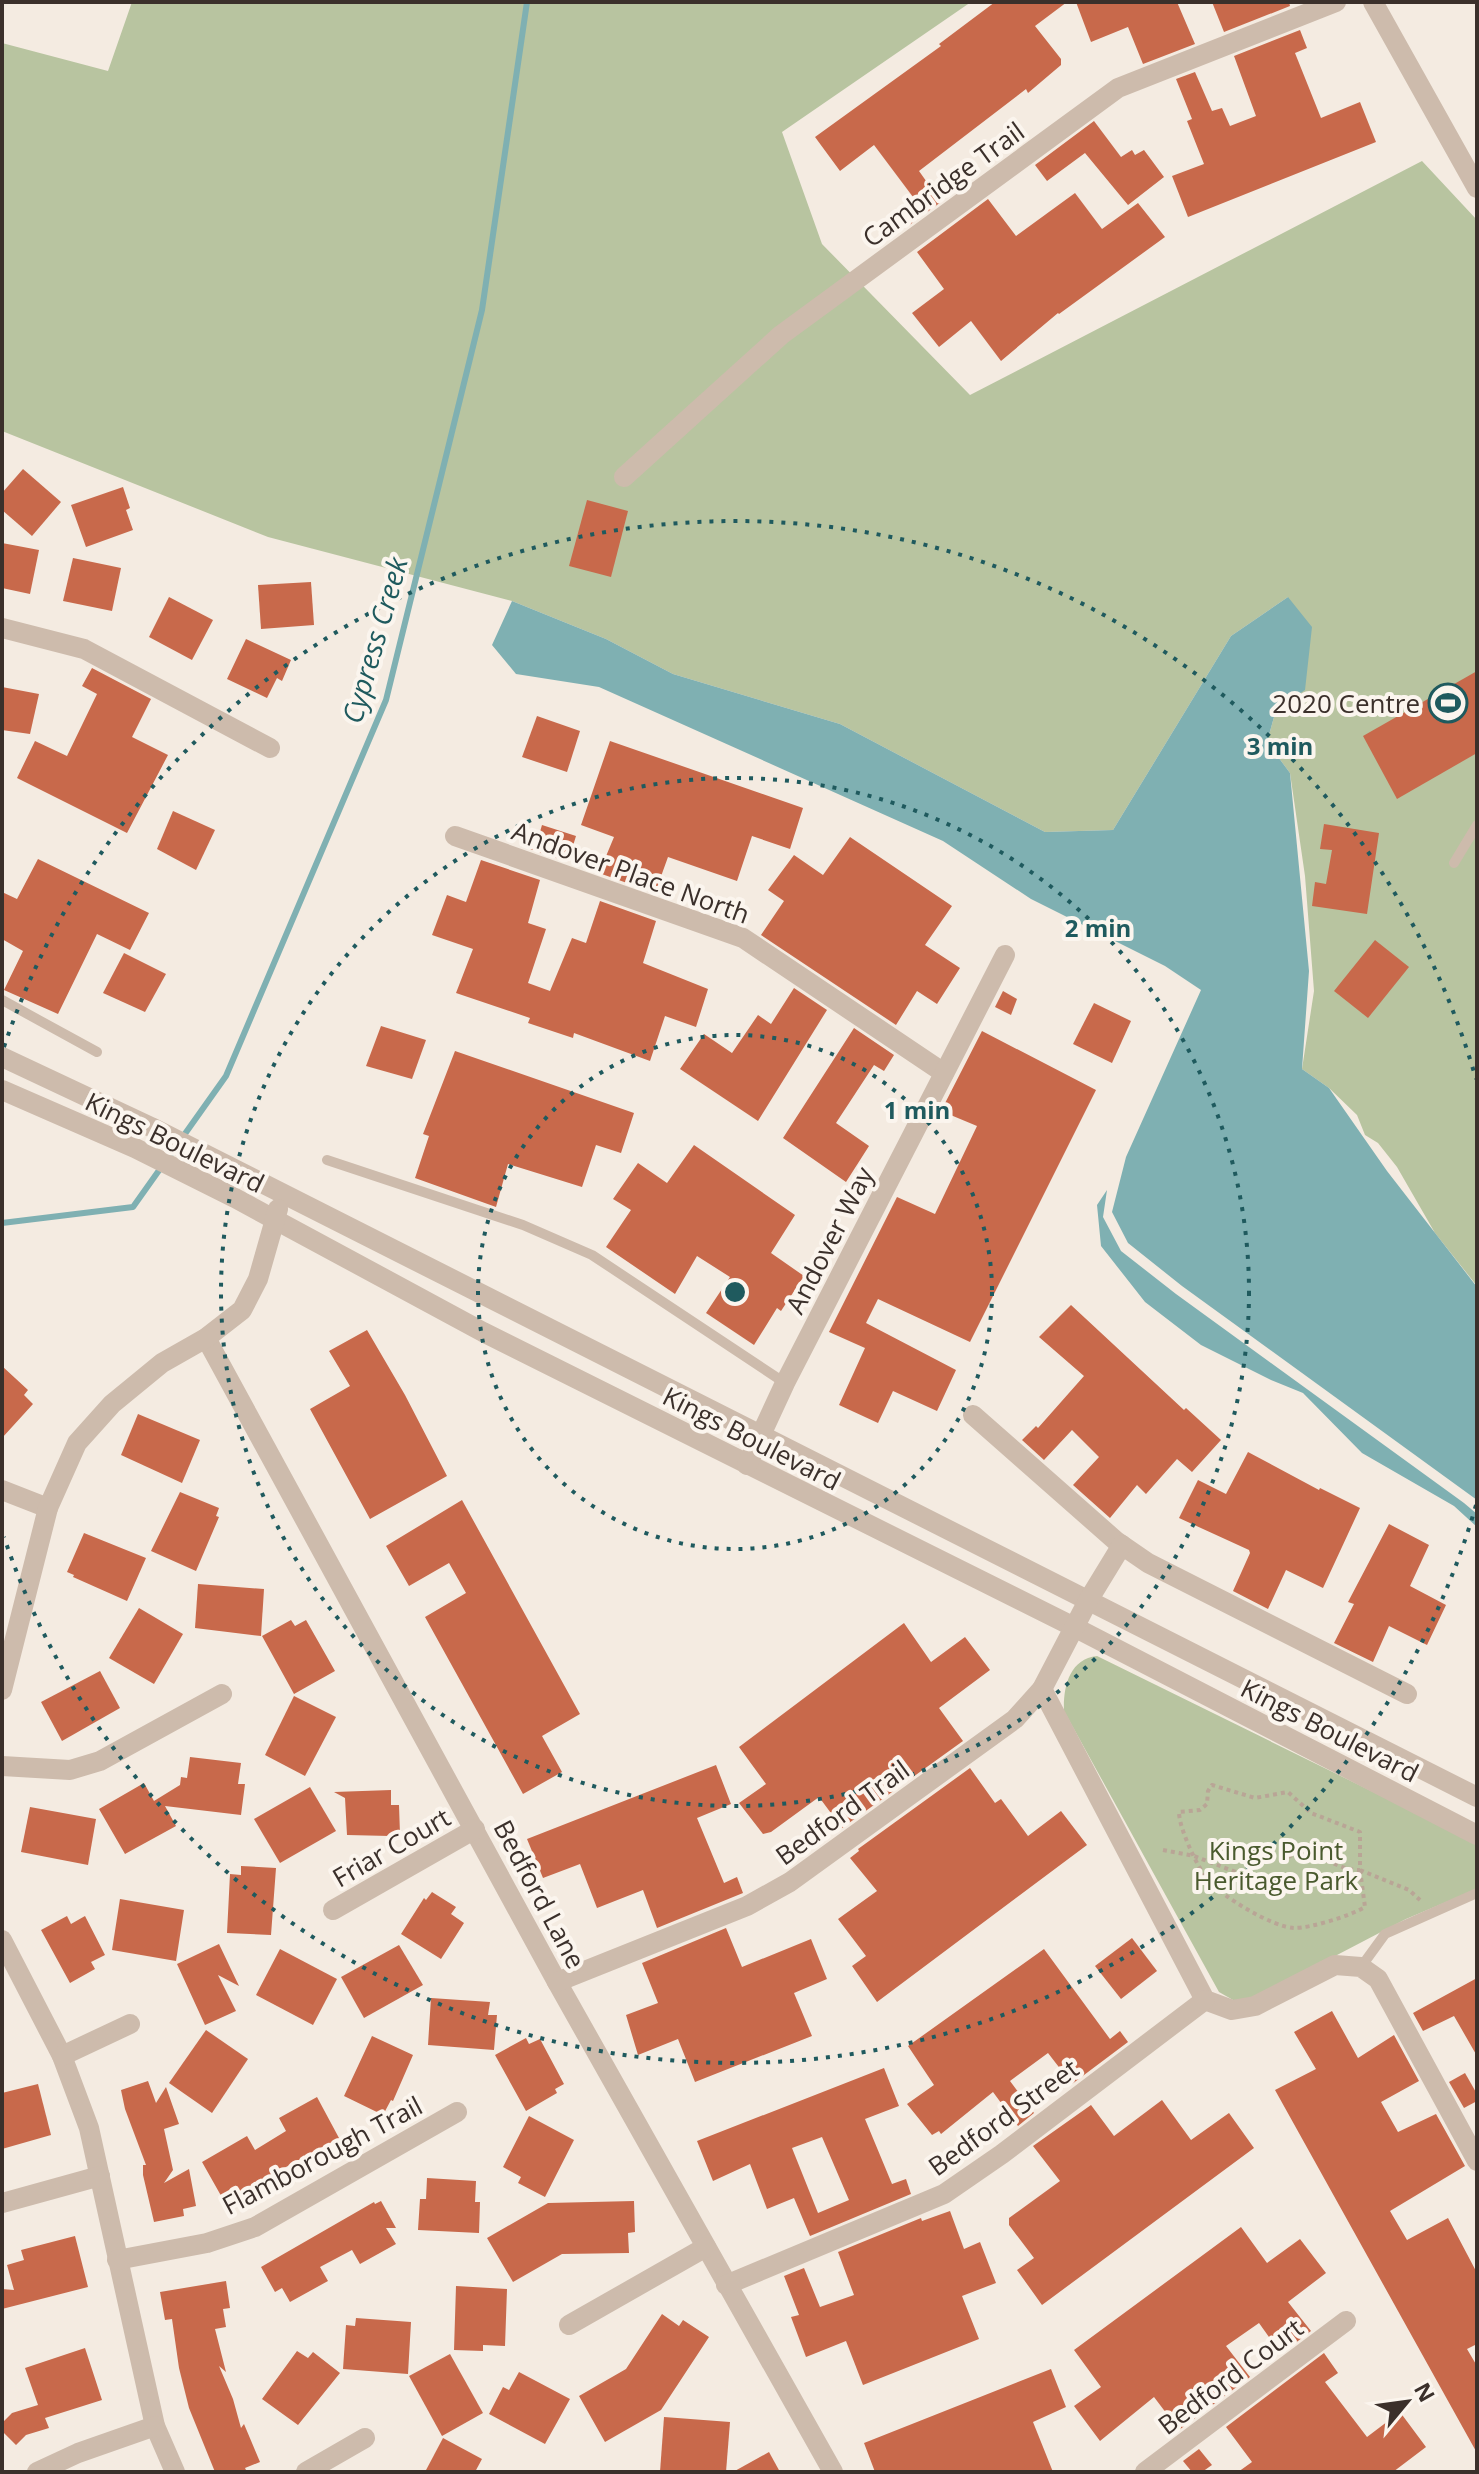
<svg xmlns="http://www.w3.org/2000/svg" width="1479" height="2474" viewBox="0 0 1479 2474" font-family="'Open Sans',sans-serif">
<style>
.green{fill:#b8c4a0}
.water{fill:#7fb0b2}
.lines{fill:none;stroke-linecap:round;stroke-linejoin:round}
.stream{stroke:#7fb0b2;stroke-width:6}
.building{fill:#c8694b;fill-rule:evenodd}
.path{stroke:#b9a596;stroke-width:4;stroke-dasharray:4 4;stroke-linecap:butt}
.lane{stroke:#cdbbac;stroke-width:10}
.street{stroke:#cdbbac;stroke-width:20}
.ring{fill:none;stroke:#1f5a5e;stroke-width:4;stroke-dasharray:4 8}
.labels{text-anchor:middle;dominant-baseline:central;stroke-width:8;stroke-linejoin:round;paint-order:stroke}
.street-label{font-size:26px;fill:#3b302b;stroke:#fbf5ee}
.poi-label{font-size:26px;fill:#3b302b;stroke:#fbf5ee;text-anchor:end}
.park-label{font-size:26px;fill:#4a5a2e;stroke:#fbf5ee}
.water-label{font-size:28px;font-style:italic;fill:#1f5a5e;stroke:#fbf5ee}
.centre{fill:#1f5a5e;stroke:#fbf5ee;stroke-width:4}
.ring-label{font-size:24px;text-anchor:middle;font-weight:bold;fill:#1f5a5e;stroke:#fbf5ee;stroke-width:8;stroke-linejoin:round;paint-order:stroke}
</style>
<rect width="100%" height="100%" fill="#f4ebe1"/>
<g class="green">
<polygon points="132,2 971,2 782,132 822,244 970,395 1422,161 1477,220 1477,1286 1435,1233 1397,1167 1378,1143 1365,1135 1357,1115 1329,1088 1302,1069 1314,991 1305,876 1290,773 1267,742 1276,710 1288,597 1231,636 1113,830 1045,832 840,724 673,674 606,639 512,601 268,537 2,431 2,43 108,71"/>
<path d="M 1097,1656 L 1477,1843 L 1477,1889 L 1406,1919 L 1249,2001 L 1233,2000 L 1219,1992 L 1064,1711 C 1063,1688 1069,1659 1097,1656 Z"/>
</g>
<g class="water">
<polygon points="1288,597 1312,627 1305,690 1276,710 1267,742 1290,773 1309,971 1302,1069 1329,1088 1387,1171 1477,1287 1477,1500 1182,1286 1128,1243 1112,1212 1126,1157 1201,990 1165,966 1031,899 943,841 599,687 516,674 492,645 512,601 606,639 673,674 840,724 1045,832 1113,830 1231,636"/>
<polygon points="1107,1190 1103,1217 1121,1251 1176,1294 1464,1503 1477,1514 1477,1527 1454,1506 1362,1453 1303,1393 1271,1380 1201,1345 1145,1302 1101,1246 1097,1205"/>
</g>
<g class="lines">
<polyline class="stream" points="2,1223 133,1207 226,1076 386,700 482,310 527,2"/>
</g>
<g class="building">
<polygon points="995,2 1067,2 1035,26 1061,59 1061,65 1028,93 1026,89 919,171 941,202 908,226 899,212 916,201 874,145 840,171 815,137 941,46 939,44"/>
<polygon points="1076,2 1177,2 1195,44 1143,64 1128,27 1091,42"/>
<polygon points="1212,2 1289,2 1290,6 1224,32"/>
<polygon points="1300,30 1307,48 1295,53 1321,118 1360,102 1376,142 1188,217 1172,176 1204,164 1187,121 1192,119 1176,79 1195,72 1212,111 1222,108 1230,126 1256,116 1234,56"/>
<polygon points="1094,121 1121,157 1132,150 1135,155 1144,150 1164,177 1128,205 1085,153 1047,181 1035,165"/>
<polygon points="1075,193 1102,229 1138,203 1165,237 1059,314 1058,313 1001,361 971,321 939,347 912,313 944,289 917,252 988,199 1016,236"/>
<polygon points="23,469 61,502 32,536 2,510 2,493"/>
<polygon points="123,487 130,508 126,510 133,530 86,547 71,505"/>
<polygon points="587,500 628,511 611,577 569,566"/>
<polygon points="2,543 39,550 30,594 2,588"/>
<polygon points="73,558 121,568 112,611 63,601"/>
<polygon points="311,582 314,625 261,629 258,585"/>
<polygon points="169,597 213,620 192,660 149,637"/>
<polygon points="246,639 291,660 282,681 277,678 267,698 227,679"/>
<polygon points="92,668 151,699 132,737 168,755 127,833 17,778 35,741 67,756 97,694 82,686"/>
<polygon points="1477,671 1477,753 1397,799 1363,736"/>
<polygon points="2,687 39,694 30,734 2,730"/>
<polygon points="537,716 580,731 567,772 522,757"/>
<polygon points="610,741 803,808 790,849 752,836 737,881 668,857 655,893 599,873 614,837 581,825"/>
<polygon points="173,811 215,830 196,870 157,849"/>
<polygon points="1324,824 1379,833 1367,914 1312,906 1315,882 1326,884 1332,850 1320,849"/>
<polygon points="542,825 576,836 568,862 521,846 526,831 539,835"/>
<polygon points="850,837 952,906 925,945 960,968 937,1004 917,991 896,1025 761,935 784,901 768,890 794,855 823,875"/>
<polygon points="38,859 149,913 130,950 97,934 58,1014 4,990 23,951 2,939 2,892 17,899"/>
<polygon points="481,860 540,880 528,923 546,929 528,983 550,991 572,938 586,943 600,901 656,921 643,963 708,989 696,1027 665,1016 650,1061 574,1033 573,1038 528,1023 530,1018 456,993 473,949 432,935 447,895 466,902"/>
<polygon points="1375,940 1409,967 1368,1018 1334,991"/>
<polygon points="124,953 166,974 145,1012 103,993"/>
<polygon points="794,988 827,1010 758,1121 680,1069 704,1034 732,1053 758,1015 771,1024"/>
<polygon points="1003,991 1017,999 1011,1015 995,1007"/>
<polygon points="1094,1003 1131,1021 1112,1063 1073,1044"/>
<polygon points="381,1026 426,1040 412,1079 366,1066"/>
<polygon points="854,1028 894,1055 884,1071 874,1065 836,1123 869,1146 846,1182 783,1138"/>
<polygon points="982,1031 1096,1090 970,1342 878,1299 866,1323 956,1370 937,1411 893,1391 878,1423 839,1405 865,1348 829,1332 897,1197 935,1214 977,1126 941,1111"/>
<polygon points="455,1051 634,1113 621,1153 596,1145 582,1187 508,1164 496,1207 415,1178 429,1136 423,1134"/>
<polygon points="694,1145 795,1215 771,1253 804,1276 781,1311 777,1308 754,1345 706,1313 730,1277 697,1256 675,1294 606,1247 631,1210 613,1199 638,1163 667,1183"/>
<polygon points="1071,1305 1184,1410 1186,1408 1221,1440 1192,1472 1177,1459 1146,1494 1137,1485 1110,1518 1073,1485 1099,1457 1072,1430 1044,1460 1022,1440 1036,1426 1038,1428 1084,1376 1039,1337"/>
<polygon points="367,1330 405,1395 447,1476 370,1519 310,1409 350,1386 329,1351"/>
<polygon points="2,1366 28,1390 24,1395 33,1404 2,1438"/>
<polygon points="138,1414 200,1440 182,1483 121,1455"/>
<polygon points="1248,1452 1319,1490 1320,1488 1360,1508 1323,1588 1286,1570 1268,1609 1233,1591 1250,1553 1249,1550 1179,1518 1198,1480 1226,1494"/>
<polygon points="180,1492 219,1508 216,1516 219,1517 196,1571 151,1551"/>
<polygon points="462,1500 580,1714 542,1736 562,1772 523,1794 425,1617 466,1593 449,1563 409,1586 386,1546"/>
<polygon points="1389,1524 1429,1545 1410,1586 1446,1605 1427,1645 1389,1626 1373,1662 1334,1643 1354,1604 1348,1602"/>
<polygon points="84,1533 146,1558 127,1601 73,1577 74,1575 67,1572"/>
<polygon points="198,1584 264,1589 261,1636 195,1628"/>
<polygon points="139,1608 183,1634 154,1684 109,1658"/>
<polygon points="291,1620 295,1626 306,1620 335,1671 294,1694 262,1636"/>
<polygon points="904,1623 931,1662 965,1637 990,1670 939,1708 963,1741 842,1828 819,1797 771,1832 763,1834 739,1803 766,1784 739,1747"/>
<polygon points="100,1671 120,1708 62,1741 41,1702"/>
<polygon points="294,1696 336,1717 305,1776 265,1755"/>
<polygon points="190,1757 241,1763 238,1784 245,1784 241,1815 165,1806 176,1826 125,1854 99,1809 144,1783 154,1801 180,1785 181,1777 187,1778"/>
<polygon points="716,1765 731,1804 697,1818 724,1883 737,1877 743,1893 657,1928 643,1890 597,1908 580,1864 543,1878 527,1839"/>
<polygon points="970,1768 995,1803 1001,1799 1028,1836 1061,1811 1087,1845 877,2002 852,1966 866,1956 838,1919 877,1891 850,1858 859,1851 858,1849"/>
<polygon points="310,1787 336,1831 280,1863 254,1819"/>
<polygon points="391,1790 391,1805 399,1805 400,1834 390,1836 347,1835 345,1798 334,1792"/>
<polygon points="30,1807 96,1819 88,1865 21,1852"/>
<polygon points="241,1866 276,1868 271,1935 227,1933 230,1874 241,1875"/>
<polygon points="432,1892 456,1907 451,1914 464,1923 441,1959 401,1934 424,1898 426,1900"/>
<polygon points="120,1899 184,1910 176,1961 112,1950"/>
<polygon points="67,1916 71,1924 85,1916 105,1955 91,1962 95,1969 70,1983 41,1930"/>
<polygon points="726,1928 742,1967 811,1939 827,1979 794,1993 812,2036 695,2082 678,2039 638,2055 626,2015 658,2003 642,1963"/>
<polygon points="1132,1938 1157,1971 1121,1999 1095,1966"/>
<polygon points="219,1944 239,1986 218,1975 236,2011 205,2025 177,1964"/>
<polygon points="399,1945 423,1985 364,2018 341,1977"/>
<polygon points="280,1949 337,1979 313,2025 256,1995"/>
<polygon points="1044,1949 1110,2039 1120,2031 1128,2042 1072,2084 1048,2053 1010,2081 1034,2113 1018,2126 993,2092 941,2134 939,2131 932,2135 907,2104 934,2085 908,2046"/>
<polygon points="1477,1978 1477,2056 1454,2016 1423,2031 1413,2013"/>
<polygon points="431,1998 490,2002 488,2015 497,2015 494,2050 428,2045"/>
<polygon points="1332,2011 1358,2058 1394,2035 1419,2081 1381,2102 1398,2132 1436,2114 1465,2166 1390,2211 1407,2240 1448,2218 1477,2273 1477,2344 1467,2349 1477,2366 1477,2453 1275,2090 1316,2069 1294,2032"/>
<polygon points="206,2030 248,2059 212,2113 169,2083"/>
<polygon points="372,2036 413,2055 393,2101 391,2100 383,2115 344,2096"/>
<polygon points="526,2038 529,2044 540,2039 564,2084 555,2089 557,2093 526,2111 495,2055"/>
<path d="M 884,2068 L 899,2106 L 865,2119 L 892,2184 L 906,2179 L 911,2194 L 810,2236 L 794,2198 L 767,2209 L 750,2164 L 713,2181 L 697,2141 ZM 822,2137 L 849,2200 L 818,2213 L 792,2148 Z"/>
<polygon points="1465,2073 1477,2094 1477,2101 1464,2108 1449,2082"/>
<polygon points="148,2081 156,2103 166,2087 179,2124 164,2129 173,2170 164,2183 189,2169 196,2206 183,2209 184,2216 154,2222 143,2175 143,2165 146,2165 125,2109 121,2090"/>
<polygon points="38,2084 51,2135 2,2149 2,2093"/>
<polygon points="317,2097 339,2138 224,2201 202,2162 247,2136 255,2150 286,2131 279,2118"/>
<polygon points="1162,2100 1191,2140 1229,2113 1254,2148 1042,2305 1017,2270 1034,2258 1009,2225 1009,2218 1060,2181 1033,2146 1091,2105 1114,2136"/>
<polygon points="529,2116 574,2140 545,2197 518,2183 521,2177 503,2167"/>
<polygon points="427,2178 476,2181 475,2202 480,2202 479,2233 418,2230 420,2199 426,2199"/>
<polygon points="381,2201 396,2228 386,2228 396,2244 360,2264 352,2250 320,2267 328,2281 290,2302 282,2288 275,2292 261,2267 374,2202 375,2204"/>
<polygon points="634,2201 635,2232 628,2233 629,2253 562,2254 513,2282 487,2238 548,2203"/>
<polygon points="950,2211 964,2249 980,2242 996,2283 962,2296 979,2339 863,2385 846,2341 806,2357 791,2317 799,2315 784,2276 804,2268 820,2307 854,2295 838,2252 921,2218 922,2221"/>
<polygon points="1241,2227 1267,2263 1300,2239 1326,2273 1288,2302 1311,2331 1281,2354 1259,2323 1226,2346 1250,2377 1179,2430 1154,2397 1100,2441 1074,2406 1101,2387 1074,2350"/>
<polygon points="75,2236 88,2287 2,2309 2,2289 14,2290 7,2265 24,2260 21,2250"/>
<polygon points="226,2281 230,2308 223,2309 226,2327 215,2329 226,2372 219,2366 233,2399 241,2428 244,2424 260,2462 245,2468 247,2472 215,2472 189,2408 179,2368 172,2319 165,2320 160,2292"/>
<polygon points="456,2286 507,2289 505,2346 483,2345 483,2351 454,2350"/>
<polygon points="662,2314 679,2326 683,2320 709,2337 661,2410 605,2442 579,2396 626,2369"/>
<polygon points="356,2318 411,2322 408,2374 343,2369 346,2325 355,2326"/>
<polygon points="85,2348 102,2400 45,2418 49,2428 26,2435 16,2445 2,2431 2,2423 12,2413 38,2405 25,2368"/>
<polygon points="297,2351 308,2358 313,2352 340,2373 298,2425 262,2399"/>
<polygon points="1324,2353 1338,2373 1325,2382 1367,2437 1400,2412 1426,2447 1393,2472 1238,2472 1252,2462 1226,2427"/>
<polygon points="450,2354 483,2413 442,2436 409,2376"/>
<polygon points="1051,2369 1066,2407 1033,2422 1053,2472 875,2472 864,2443"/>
<polygon points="519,2372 570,2399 545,2444 489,2414 503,2387 509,2390"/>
<polygon points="664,2417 730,2422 726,2472 660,2472"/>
<polygon points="443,2438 482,2459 475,2472 425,2472"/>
<polygon points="1199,2449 1212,2465 1202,2472 1192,2472 1183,2461"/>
<polygon points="769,2452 780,2472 733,2472"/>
</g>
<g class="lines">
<g class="path">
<polyline points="1163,1850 1194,1856 1254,1879 1264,1880 1274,1874"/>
<path d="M 1288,1857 C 1310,1845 1336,1871 1360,1870 L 1360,1832 L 1311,1813 L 1288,1792 L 1255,1798 L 1212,1785 L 1208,1791 L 1207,1804 L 1200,1810 L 1179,1812 C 1179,1828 1197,1867 1208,1880 C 1223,1897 1272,1927 1294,1928 C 1311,1928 1350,1916 1365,1907 L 1360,1870"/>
<polyline points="1360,1870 1409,1890 1420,1900"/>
</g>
<g class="lane">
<polyline points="1454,863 1477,825"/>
<polyline points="2,1000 97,1052"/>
<polyline points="327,1160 523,1225 592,1255 785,1383"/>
<polyline points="1361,1967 1385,1934 1477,1893"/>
</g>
<g class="street">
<polyline points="1373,2 1477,188"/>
<polyline points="624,477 781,335 1118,88 1336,2"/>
<polyline points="2,628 84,649 270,748"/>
<polyline points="455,836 743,938 944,1073"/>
<polyline points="2,1057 151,1127 1477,1797"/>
<polyline points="2,1090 135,1148 235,1198 483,1332 1074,1627 1477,1835"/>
<polyline points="206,1338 557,1982 833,2472"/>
<polyline points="973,1415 1116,1541 1148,1563 1407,1694"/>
<polyline points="747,1465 785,1383 1005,955"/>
<polyline points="2,1490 48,1508"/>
<polyline points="1042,1689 1205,2000 1232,2010 1255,2006 1335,1965 1361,1967 1378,1979 1477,2161"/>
<polyline points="2,1690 48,1508 77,1443 112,1404 162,1363 206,1338 242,1310 258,1279 278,1209"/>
<polyline points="2,1766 70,1770 100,1761 222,1694"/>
<polyline points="333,1910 475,1829"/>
<polyline points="2,1940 62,2056 89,2128 155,2426 175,2472"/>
<polyline points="557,1982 747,1906 790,1882 1015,1719 1042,1689 1089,1599 1122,1545"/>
<polyline points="62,2056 130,2024"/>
<polyline points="2,2203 100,2176"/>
<polyline points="117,2260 207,2243 255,2227 457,2112"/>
<polyline points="726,2285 944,2194 1002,2154 1205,2000"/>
<polyline points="569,2325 706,2247"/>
<polyline points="37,2472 78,2453 155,2426"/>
<polyline points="306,2472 365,2438"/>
<polyline points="1145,2472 1346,2321"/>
</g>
</g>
<g class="ring">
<circle cx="735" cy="1292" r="257"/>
<circle cx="735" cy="1292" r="514"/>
<path d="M1476 1505A771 771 0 0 1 4 1537M4 1047A771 771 0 0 1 1476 1079"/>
</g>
<defs>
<g id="stadium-ring" transform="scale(2)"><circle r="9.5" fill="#fbf5ee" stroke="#1f5a5e" stroke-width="1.5"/><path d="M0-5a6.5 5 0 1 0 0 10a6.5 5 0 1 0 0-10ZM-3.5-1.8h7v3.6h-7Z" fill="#1f5a5e"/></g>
</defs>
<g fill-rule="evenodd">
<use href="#stadium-ring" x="1448" y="703"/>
</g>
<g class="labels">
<g class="street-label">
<text transform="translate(943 184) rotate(-36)">Cambridge Trail</text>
<text transform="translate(631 872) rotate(20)">Andover Place North</text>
<text transform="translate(175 1142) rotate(26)">Kings Boulevard</text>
<text transform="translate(829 1240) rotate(-63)">Andover Way</text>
<text transform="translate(752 1438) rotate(27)">Kings Boulevard</text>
<text transform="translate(1330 1730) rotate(27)">Kings Boulevard</text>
<text transform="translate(842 1812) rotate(-36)">Bedford Trail</text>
<text transform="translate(391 1847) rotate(-30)">Friar Court</text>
<text transform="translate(540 1894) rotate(62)">Bedford Lane</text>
<text transform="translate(1003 2117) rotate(-36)">Bedford Street</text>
<text transform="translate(322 2155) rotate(-28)">Flamborough Trail</text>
<text transform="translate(1230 2376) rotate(-37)">Bedford Court</text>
</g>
<g class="poi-label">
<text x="1420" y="703">2020 Centre</text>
</g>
<g class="park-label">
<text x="1276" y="1850">Kings Point<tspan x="1276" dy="30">Heritage Park</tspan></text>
</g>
<g class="water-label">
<text transform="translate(374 640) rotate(-74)">Cypress Creek</text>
</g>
</g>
<circle cx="735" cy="1292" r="12" class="centre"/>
<g class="ring-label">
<text x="1280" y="755">3 min</text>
<text x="1098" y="937">2 min</text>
<text x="917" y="1119">1 min</text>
</g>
<rect width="1479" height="2474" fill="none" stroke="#3b302b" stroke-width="8"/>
<g transform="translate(1407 2402) rotate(61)" stroke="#fbf5ee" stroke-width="6" paint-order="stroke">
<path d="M0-6L14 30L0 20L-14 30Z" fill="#3b302b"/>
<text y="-12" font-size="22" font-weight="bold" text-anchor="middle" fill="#3b302b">N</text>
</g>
</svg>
